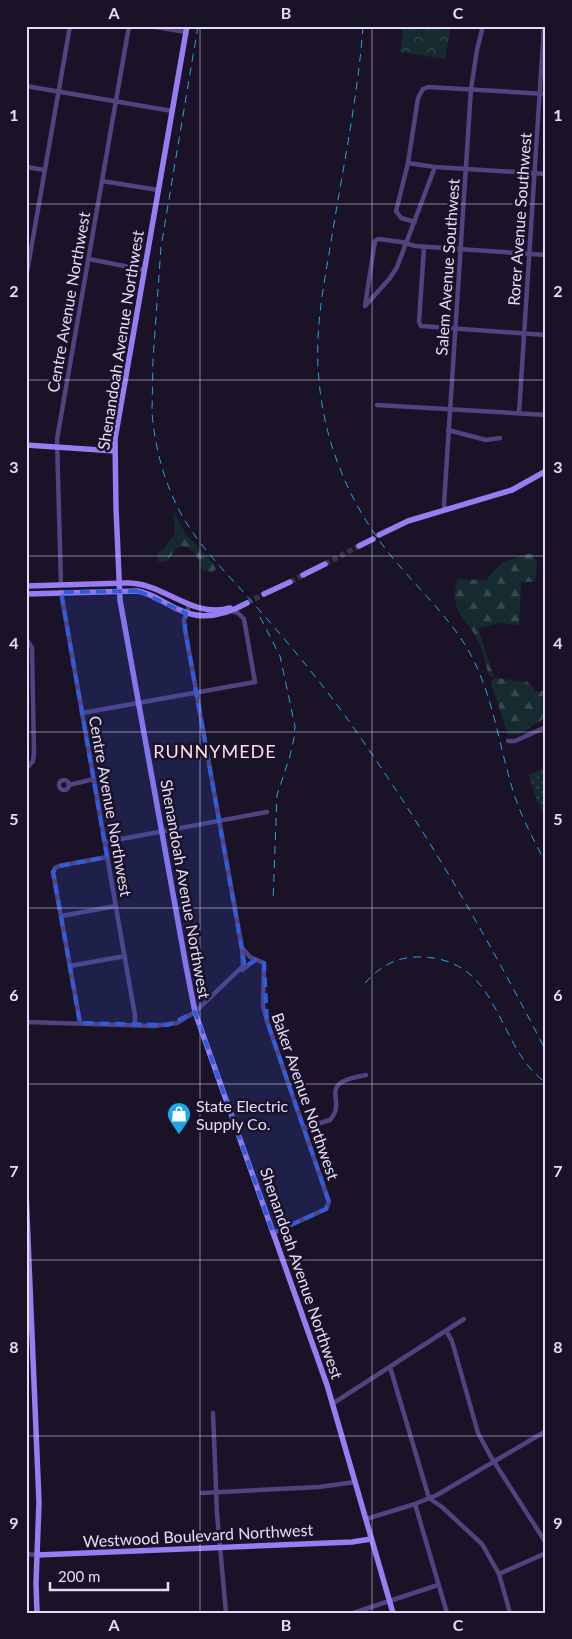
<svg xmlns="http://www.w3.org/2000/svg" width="572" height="1639" viewBox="0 0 572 1639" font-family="Lato,sans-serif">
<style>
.grass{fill:url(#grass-dots)}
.forest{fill:url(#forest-firs)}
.park{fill:url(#park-crowns)}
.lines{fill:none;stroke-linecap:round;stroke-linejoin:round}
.secondary-tunnel{stroke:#393046;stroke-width:5.5;stroke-dasharray:5.5 3;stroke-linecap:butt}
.street{stroke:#524280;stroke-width:4.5}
.secondary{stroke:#987cf1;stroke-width:5.5}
.rail{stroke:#1ca7e7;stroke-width:1;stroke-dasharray:8 6;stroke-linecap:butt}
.marked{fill:#315cdc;fill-opacity:0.2;stroke:#315cdc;stroke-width:4;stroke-dasharray:10 6;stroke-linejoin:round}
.grid{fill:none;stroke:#e6dbfb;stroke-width:1;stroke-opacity:0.55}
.labels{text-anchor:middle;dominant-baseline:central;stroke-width:5;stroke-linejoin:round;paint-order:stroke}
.street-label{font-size:16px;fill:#e6dbfb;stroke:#1a1226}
.poi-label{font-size:16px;fill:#e6dbfb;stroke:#1a1226;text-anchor:start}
.neighbourhood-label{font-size:18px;letter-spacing:1px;fill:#fbddea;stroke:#1a1226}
.neatline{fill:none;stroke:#e6dbfb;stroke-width:2}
.grid-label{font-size:16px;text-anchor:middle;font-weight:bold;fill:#e6dbfb}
</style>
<defs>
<pattern id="grass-dots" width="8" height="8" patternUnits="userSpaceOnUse" patternTransform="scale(1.25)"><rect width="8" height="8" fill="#162b2f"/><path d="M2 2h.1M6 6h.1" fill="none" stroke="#38494e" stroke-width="1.8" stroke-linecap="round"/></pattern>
<pattern id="forest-firs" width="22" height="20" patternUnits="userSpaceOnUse" patternTransform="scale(1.25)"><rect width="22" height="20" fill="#162b2f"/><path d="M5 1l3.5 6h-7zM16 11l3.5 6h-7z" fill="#38494e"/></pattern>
<pattern id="park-crowns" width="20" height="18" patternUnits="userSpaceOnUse" patternTransform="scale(1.25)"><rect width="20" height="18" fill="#162b2f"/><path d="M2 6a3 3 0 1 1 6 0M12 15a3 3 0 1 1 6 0" fill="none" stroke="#38494e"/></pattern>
</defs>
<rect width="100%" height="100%" fill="#1a1226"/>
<polygon class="grass" points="546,767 546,820 536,798 529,775"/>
<g class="forest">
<path d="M 174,512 L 185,533 L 215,565 L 216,569 L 212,572 L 203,571 C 198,559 193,542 177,548 L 166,562 L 159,562 L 157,559 L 158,553 L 165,548 L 170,539 L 175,535 Z"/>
<path d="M 532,553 L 537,563 L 535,582 L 521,582 L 519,625 L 501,623 L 478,628 L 494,677 L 489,676 C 486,665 483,653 479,643 C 467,617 447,611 458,579 L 486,580 C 501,561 508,559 532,553 Z"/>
<polygon points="495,678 528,682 536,691 540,692 546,688 546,710 542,720 519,734 508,735 491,683 492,679"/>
</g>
<polygon class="park" points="402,26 451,26 445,59 400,52 403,35"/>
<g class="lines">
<g class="secondary-tunnel">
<polyline points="325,564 359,546"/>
<polyline points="290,582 303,575"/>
<polyline points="247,603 264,594"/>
</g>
<g class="street">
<polyline points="150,26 186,32"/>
<polyline points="26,86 172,111"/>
<polyline points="408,163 435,167 546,174"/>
<polyline points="26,167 45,170"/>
<polyline points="102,181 158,190"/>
<polyline points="415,222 401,218 396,211 408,163 418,98 423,89 428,87 546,94"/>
<polyline points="424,247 419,322 421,326 546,335"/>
<polyline points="89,259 144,270"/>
<polyline points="26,278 70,26"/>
<polyline points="366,305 390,278 397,267 435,167"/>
<polyline points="365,306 375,241 378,239 402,242 415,246 546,255"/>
<polyline points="377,405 546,415"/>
<polyline points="519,413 544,26"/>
<polyline points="448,430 486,440 500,438"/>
<polyline points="445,510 444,504 471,89 477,50 483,26"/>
<polyline points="61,585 57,439 129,26"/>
<polyline points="61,592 132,999 135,1015 135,1025"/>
<polyline points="26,638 32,648 34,752 33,761 26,769"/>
<polyline points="82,713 255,682 244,619 238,613 232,611"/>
<polyline points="508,741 515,741 546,727"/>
<circle cx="64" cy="785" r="5"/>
<polyline points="69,785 94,779"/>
<polyline points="105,842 267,812"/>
<polyline points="61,916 116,906"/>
<polyline points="243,949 250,957 264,963 263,1006 267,1021 329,1202 326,1209 273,1233"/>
<polyline points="70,966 125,956"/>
<polyline points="242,970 255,960"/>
<polyline points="26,1022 154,1026 177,1023 195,1012 243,966 242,948 185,629 184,620 189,606"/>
<polyline points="80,1023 53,872 55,868 59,866 107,857"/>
<path d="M 304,1128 L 330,1120 C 349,1099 313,1084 366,1075"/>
<polyline points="446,1331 452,1341 478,1433 491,1457 546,1543"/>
<polyline points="390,1367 429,1498 442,1507 482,1544 499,1574 510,1613"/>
<polyline points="332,1404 464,1319"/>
<polyline points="213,1413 217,1513 226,1613"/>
<polyline points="202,1493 319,1487 355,1482"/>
<polyline points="415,1504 447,1613"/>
<polyline points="366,1519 415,1504 437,1495 546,1431"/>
<polyline points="26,1554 37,1555"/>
<polyline points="499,1574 546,1553"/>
<polyline points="353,1613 438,1585"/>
</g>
<g class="secondary">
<polyline points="187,26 115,439 116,508 120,600 186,966 195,1012 327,1385 393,1613"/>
<polyline points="26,445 115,451"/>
<polyline points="379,535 408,521 512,490 546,471"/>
<polyline points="359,546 373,539"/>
<polyline points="303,575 325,564"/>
<path d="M 26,586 L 126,583 C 164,582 191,619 230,608"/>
<path d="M 26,594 L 138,591 C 154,594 165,604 180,610 C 202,621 227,614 247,603"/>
<polyline points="264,594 290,582"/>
<polyline points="26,1191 39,1502 36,1583 37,1613"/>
<polyline points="37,1555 352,1542 371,1539"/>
</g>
<g class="rail">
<path d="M 198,26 L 161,247 L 153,359 L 152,413 C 155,447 163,478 178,508 C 196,544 227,573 253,603 C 291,646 328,690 360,737 C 430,837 490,942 546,1051"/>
<path d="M 363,26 C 358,97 343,167 332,236 C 324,284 314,331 319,380 C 324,444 351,507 392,557 C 419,590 454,621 473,659 C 495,703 500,752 515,797 C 523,820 534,841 546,863"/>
<polyline points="260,617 280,656 295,726 294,738 290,756 277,795 273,901"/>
<path d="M 365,983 C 380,966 398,956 421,957 C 502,959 494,1045 546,1083"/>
</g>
</g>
<path class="marked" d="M 138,591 L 186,613 L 185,629 L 245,967 L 255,960 L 264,963 L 267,1021 L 329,1202 L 326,1209 L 273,1233 L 195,1012 L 168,1025 L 80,1023 L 53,872 L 59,866 L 107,857 L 61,592 Z"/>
<path class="grid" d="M 200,26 L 200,1613M 372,26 L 372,1613M 26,204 L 546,204M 26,380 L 546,380M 26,556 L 546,556M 26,732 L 546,732M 26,908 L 546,908M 26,1084 L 546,1084M 26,1260 L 546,1260M 26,1436 L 546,1436"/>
<defs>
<g id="shop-pin" transform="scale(1.25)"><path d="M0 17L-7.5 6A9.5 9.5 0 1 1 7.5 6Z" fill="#1ca7e7" stroke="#1a1226"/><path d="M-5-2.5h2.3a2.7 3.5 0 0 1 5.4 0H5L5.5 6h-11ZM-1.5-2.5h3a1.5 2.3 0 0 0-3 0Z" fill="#fff"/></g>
</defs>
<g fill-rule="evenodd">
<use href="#shop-pin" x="179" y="1114"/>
</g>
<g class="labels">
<g class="street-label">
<text transform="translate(519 219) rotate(-86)">Rorer Avenue Southwest</text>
<text transform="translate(447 267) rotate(-86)">Salem Avenue Southwest</text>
<text transform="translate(68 302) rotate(-80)">Centre Avenue Northwest</text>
<text transform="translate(120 340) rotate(-81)">Shenandoah Avenue Northwest</text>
<text transform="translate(111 806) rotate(80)">Centre Avenue Northwest</text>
<text transform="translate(186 889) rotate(80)">Shenandoah Avenue Northwest</text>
<text transform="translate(306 1096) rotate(71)">Baker Avenue Northwest</text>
<text transform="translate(302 1273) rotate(71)">Shenandoah Avenue Northwest</text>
<text transform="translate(198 1535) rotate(-3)">Westwood Boulevard Northwest</text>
</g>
<g class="poi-label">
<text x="196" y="1105">State Electric<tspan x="196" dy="18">Supply Co.</tspan></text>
</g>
<g class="neighbourhood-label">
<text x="215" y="751">RUNNYMEDE</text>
</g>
</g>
<rect width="572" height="1639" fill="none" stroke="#1a1226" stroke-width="55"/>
<path d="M50 1582v8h118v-8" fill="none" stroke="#e6dbfb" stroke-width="2.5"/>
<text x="58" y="1582" font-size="15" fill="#e6dbfb" stroke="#1a1226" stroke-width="4" paint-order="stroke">200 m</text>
<rect x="28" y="28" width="516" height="1584" class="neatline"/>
<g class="grid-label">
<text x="114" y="19">A</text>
<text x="286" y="19">B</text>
<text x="458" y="19">C</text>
<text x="14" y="121">1</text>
<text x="558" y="121">1</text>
<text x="14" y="297">2</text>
<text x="558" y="297">2</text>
<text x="14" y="473">3</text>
<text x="558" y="473">3</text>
<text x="14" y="649">4</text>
<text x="558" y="649">4</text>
<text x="14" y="825">5</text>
<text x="558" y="825">5</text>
<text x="14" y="1001">6</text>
<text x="558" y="1001">6</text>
<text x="14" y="1177">7</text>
<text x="558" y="1177">7</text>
<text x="14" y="1353">8</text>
<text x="558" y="1353">8</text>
<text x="14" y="1529">9</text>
<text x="558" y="1529">9</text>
<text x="114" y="1631">A</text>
<text x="286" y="1631">B</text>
<text x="458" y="1631">C</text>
</g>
</svg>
